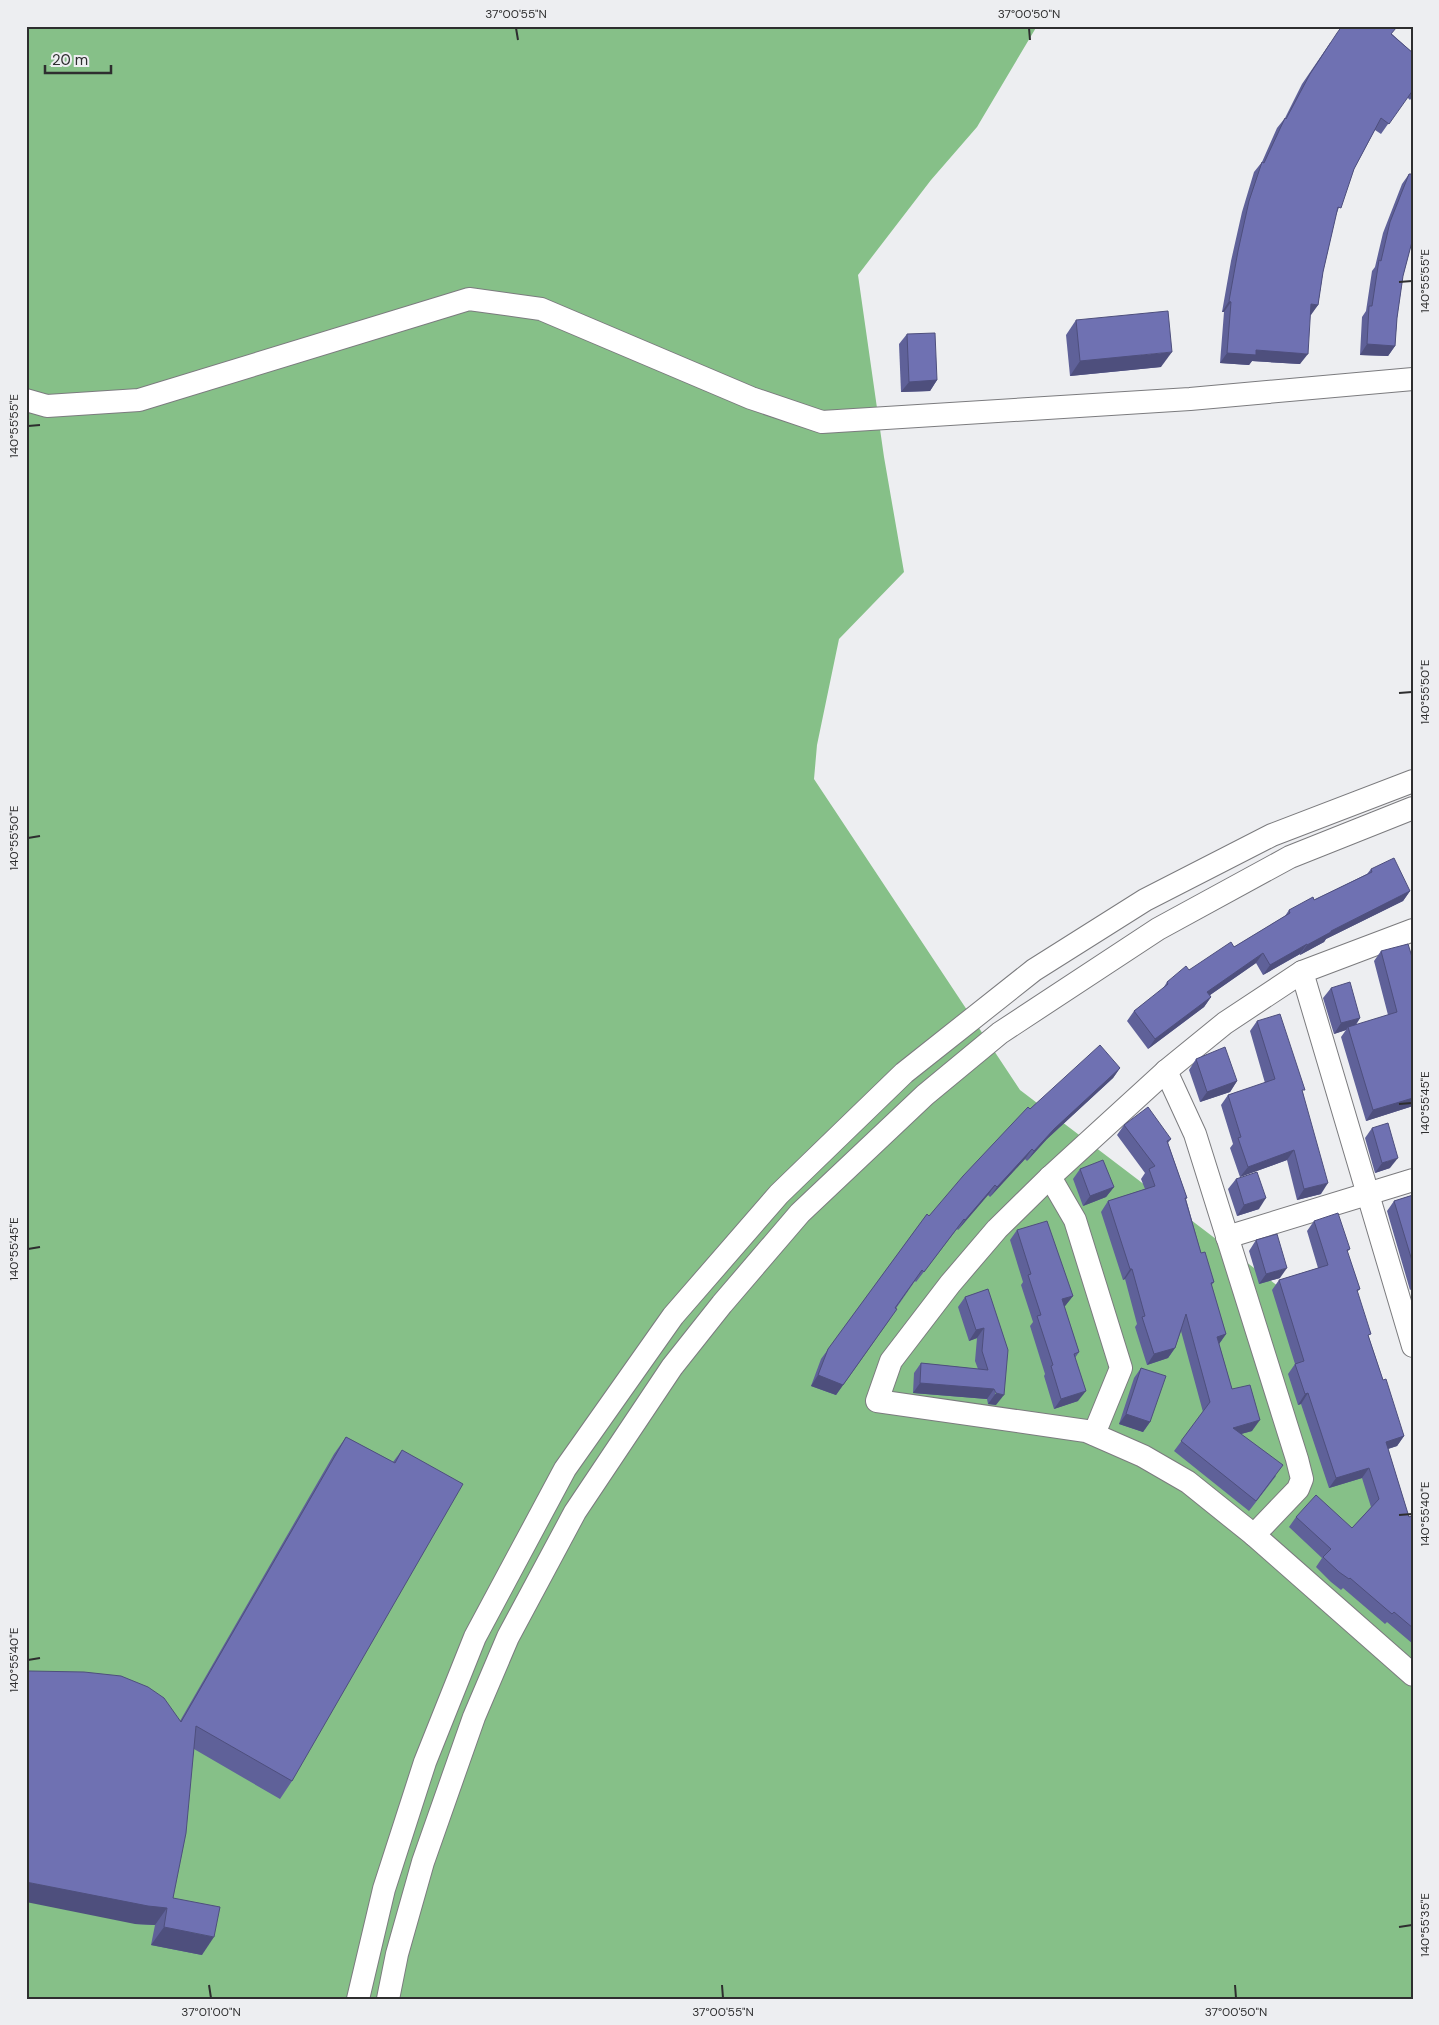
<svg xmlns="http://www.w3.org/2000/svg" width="1439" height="2025" viewBox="0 0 1439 2025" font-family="'DM Sans',sans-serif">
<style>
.forest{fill:#86c088}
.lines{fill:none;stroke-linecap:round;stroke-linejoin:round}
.minor-casing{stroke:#7b7b7e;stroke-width:24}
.minor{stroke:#fff;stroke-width:22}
.wall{fill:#5f6199}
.shaded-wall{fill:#4e4f7d}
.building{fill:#6f71b2;stroke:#4e4f7d}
.ticks{fill:none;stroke:#2e2e2f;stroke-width:2}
.neatline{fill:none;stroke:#2e2e2f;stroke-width:2}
.ticks-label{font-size:12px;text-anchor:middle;fill:#2e2e2f}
</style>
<rect width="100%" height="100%" fill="#edeef1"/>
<polygon class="forest" points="26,26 1037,26 977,127 931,180 858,275 884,457 904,572 839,639 817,745 814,779 1020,1090 1283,1290 1413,1531 1413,1999 26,1999"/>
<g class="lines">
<g class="minor-casing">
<g id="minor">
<polyline points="26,400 47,406 139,400 469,299 541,309 751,398 822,422 1190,399 1413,379"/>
<polyline points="1413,930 1302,972 1225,1023 1166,1071 1050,1177 997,1229 950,1284 891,1361 877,1401 1086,1431 1143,1456 1188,1482 1254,1535 1413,1675"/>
<polyline points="1302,972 1413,1346"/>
<polyline points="1166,1071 1195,1134 1297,1459 1302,1479 1298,1489 1254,1535"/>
<polyline points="1050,1177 1075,1220 1121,1368 1094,1434"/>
<polyline points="1227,1237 1413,1180"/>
<polyline points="358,1999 384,1889 425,1762 475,1637 565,1469 673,1316 779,1194 904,1073 1034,970 1145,900 1272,835 1413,781"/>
<polyline points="388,1999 397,1954 423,1862 474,1717 508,1637 575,1512 672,1367 722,1304 800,1213 925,1095 1000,1033 1158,929 1290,857 1413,808"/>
</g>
</g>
<use href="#minor" class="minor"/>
</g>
<g class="wall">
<polygon points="1392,34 1413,53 1413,96 1410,100 1407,97 1381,134 1375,130 1354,169 1336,215 1323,272 1318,305 1310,315 1300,364 1252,361 1249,365 1220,363 1224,312 1222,312 1231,261 1242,212 1254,172 1262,162 1277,128 1285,118 1302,84 1330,43"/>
<polygon points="1413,170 1413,238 1403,276 1397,318 1395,346 1388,356 1360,355 1362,317 1366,311 1372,271 1375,267 1383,233 1402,184 1409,174 1411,174"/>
<polygon points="1076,320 1161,367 1070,376 1066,335"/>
<polygon points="907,334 937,380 930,391 901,392 899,344"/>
<polygon points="1371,869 1410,891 1403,901 1326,939 1324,942 1300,955 1300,954 1263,975 1256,963 1210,995 1211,997 1204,1007 1148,1049 1127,1021 1134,1011 1162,990 1167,982 1189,970 1234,947 1285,916 1289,910 1314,900 1367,874"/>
<polygon points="1381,951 1413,960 1413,1106 1366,1121 1341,1037 1346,1030 1334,1034 1323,998 1331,988 1360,1018 1356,1025 1388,1015 1374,961"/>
<polygon points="1257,1021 1303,1093 1321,1194 1297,1200 1287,1160 1240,1177 1230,1148 1233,1144 1221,1105 1228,1095 1265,1083 1250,1031"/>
<polygon points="1196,1059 1237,1081 1230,1092 1200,1102 1189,1070"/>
<polygon points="1120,1068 1113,1078 1047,1139 1027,1161 1025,1159 990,1197 988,1195 958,1230 957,1229 916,1282 915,1281 836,1395 811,1386 821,1359 927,1214 929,1216 1030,1109"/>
<polygon points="1124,1125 1171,1139 1168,1143 1187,1198 1186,1199 1201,1253 1214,1282 1211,1286 1226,1334 1219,1344 1232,1389 1252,1431 1241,1434 1276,1476 1249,1511 1174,1451 1203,1412 1181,1331 1175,1348 1168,1358 1147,1365 1135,1327 1137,1324 1125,1279 1123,1280 1101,1212 1108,1201 1145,1189 1141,1179 1145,1173 1117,1135"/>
<polygon points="1372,1128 1390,1168 1375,1173 1365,1138"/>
<polygon points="1080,1169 1114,1187 1106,1197 1083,1206 1073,1179"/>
<polygon points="1236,1179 1259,1209 1237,1216 1228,1189"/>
<polygon points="1413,1195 1413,1290 1412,1289 1410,1290 1387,1211 1394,1201"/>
<polygon points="1314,1221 1350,1249 1347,1252 1360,1289 1357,1292 1369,1338 1383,1380 1404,1436 1397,1446 1388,1449 1409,1517 1413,1515 1413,1644 1387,1622 1385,1624 1343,1588 1341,1590 1331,1582 1316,1567 1322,1558 1289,1527 1296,1517 1352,1528 1371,1507 1362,1478 1329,1488 1301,1404 1298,1405 1288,1374 1295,1364 1272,1290 1279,1280 1318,1268 1307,1231"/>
<polygon points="1017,1230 1073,1296 1065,1306 1064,1306 1079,1352 1075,1358 1078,1401 1054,1409 1044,1376 1045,1374 1030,1326 1033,1322 1021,1285 1023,1282 1010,1240"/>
<polygon points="1256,1240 1280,1278 1259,1284 1249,1251"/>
<polygon points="988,1289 996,1405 988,1404 987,1399 913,1393 914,1373 921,1363 978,1369 975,1361 977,1338 969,1341 958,1307 965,1297"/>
<polygon points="1141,1368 1150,1422 1143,1432 1119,1424 1134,1378"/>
<polygon points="346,1437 393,1462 402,1450 292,1781 280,1799 194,1749 173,1898 202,1955 151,1945 155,1925 135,1924 180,1721 334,1454"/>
</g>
<g class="shaded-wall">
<polygon points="1229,301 1231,302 1224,312 1222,312"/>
<polygon points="1311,304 1318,305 1311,315 1304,314"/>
<polygon points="1367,344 1395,346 1388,356 1360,355"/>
<polygon points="1256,350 1308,354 1300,364 1252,361 1249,365 1220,363 1227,353"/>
<polygon points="1172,352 1161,367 1070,376 1080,361"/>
<polygon points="937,380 930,391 901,392 909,382"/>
<polygon points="1410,891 1403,901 1326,939 1324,942 1300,955 1307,945 1331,931"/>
<polygon points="1307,944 1300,954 1263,975 1270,965"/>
<polygon points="1263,953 1256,963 1200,1002 1207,992"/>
<polygon points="1211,997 1204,1007 1148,1049 1155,1039"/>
<polygon points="1360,1018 1353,1028 1348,1027 1346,1030 1334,1034 1341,1023"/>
<polygon points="1120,1068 1113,1078 1047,1139 1027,1161 1034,1151 1054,1129"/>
<polygon points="1237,1081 1230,1092 1200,1102 1207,1092"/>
<polygon points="1413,1098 1413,1106 1366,1121 1373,1110"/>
<polygon points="1032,1149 1025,1159 990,1197 997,1187"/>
<polygon points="1294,1150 1287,1160 1240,1177 1248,1167"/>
<polygon points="1398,1158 1390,1168 1375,1173 1382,1163"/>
<polygon points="1328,1183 1321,1194 1297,1200 1304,1189"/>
<polygon points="995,1185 988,1195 958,1230 965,1220"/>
<polygon points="1114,1187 1106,1197 1083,1206 1090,1196"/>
<polygon points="1266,1198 1259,1209 1237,1216 1244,1205"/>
<polygon points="1287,1268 1280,1278 1259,1284 1266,1274"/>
<polygon points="1130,1269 1132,1269 1125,1279 1123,1280"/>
<polygon points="1073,1296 1065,1306 1055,1310 1062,1299"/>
<polygon points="890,1319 836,1395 811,1386 818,1375"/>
<polygon points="984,1328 977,1338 969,1341 976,1330"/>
<polygon points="1226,1334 1219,1344 1217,1337"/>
<polygon points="1175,1348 1168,1358 1147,1365 1154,1354"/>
<polygon points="920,1383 994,1389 987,1399 913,1393"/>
<polygon points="1086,1391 1078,1401 1054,1409 1061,1399"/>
<polygon points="996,1393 1004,1395 996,1405 988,1404"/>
<polygon points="1308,1393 1301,1404 1298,1405 1305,1394"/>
<polygon points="1126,1414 1150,1422 1143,1432 1119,1424"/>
<polygon points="1260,1420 1252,1431 1226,1438 1233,1428"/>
<polygon points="1404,1436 1397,1446 1378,1452 1386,1442"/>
<polygon points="1369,1468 1362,1478 1329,1488 1336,1478"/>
<polygon points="26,1882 167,1908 155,1925 135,1924 26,1902"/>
<polygon points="164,1927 214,1937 202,1955 151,1945"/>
</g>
<g class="building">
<polygon points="1342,26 1394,26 1396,28 1391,34 1413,53 1413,90 1389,124 1381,118 1354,169 1341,208 1338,207 1323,272 1318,305 1311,304 1308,354 1256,350 1256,355 1227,353 1231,302 1229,301 1238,251 1249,201 1262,162 1264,163 1285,118 1286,119 1310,74 1337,33"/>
<polygon points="1413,172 1413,238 1403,276 1397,318 1395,346 1367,344 1369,306 1372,306 1379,260 1381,261 1390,222 1409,174 1412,174"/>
<polygon points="1168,311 1172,352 1080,361 1076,320"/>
<polygon points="935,333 937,380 909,382 907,334"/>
<polygon points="1394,858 1410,891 1331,931 1331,932 1307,945 1307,944 1270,965 1263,953 1207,992 1211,997 1155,1039 1134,1011 1168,984 1167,982 1186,966 1189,970 1231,942 1234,947 1290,913 1289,910 1313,897 1314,900 1372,872 1371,869"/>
<polygon points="1408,944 1413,960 1413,1098 1373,1110 1348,1027 1397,1012 1381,951"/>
<polygon points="1350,982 1360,1018 1341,1023 1331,988"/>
<polygon points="1280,1014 1305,1090 1302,1090 1328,1183 1304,1189 1294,1150 1248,1167 1238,1138 1241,1137 1228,1095 1275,1079 1257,1021"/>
<polygon points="1100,1045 1120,1068 1054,1129 1034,1151 1032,1149 997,1187 995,1185 965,1220 964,1219 924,1272 922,1270 895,1308 897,1309 843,1385 818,1375 828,1349 927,1214 929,1216 963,1176 1028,1107 1030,1109"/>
<polygon points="1225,1047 1237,1081 1207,1092 1196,1059"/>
<polygon points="1148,1107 1171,1139 1167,1141 1187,1198 1185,1198 1201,1253 1205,1252 1214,1282 1211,1283 1226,1334 1217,1337 1232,1389 1250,1385 1260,1420 1233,1428 1283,1465 1256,1501 1181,1441 1210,1402 1186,1314 1175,1348 1154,1354 1142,1317 1145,1316 1132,1269 1130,1269 1108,1201 1155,1186 1149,1169 1155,1166 1124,1125"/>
<polygon points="1388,1123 1398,1158 1382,1163 1372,1128"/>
<polygon points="1103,1160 1114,1187 1090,1196 1080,1169"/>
<polygon points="1257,1172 1266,1198 1244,1205 1236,1179"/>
<polygon points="1413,1195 1413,1264 1394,1201"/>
<polygon points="1338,1213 1350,1249 1347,1250 1360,1289 1357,1290 1371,1334 1368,1335 1383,1380 1386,1379 1404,1436 1386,1442 1409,1517 1413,1515 1413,1628 1394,1612 1392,1614 1350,1578 1349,1579 1339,1572 1323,1557 1331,1549 1296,1517 1316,1495 1352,1528 1379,1499 1369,1468 1336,1478 1308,1393 1305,1394 1295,1364 1304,1361 1279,1280 1328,1265 1314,1221"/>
<polygon points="1047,1221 1073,1296 1062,1299 1079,1352 1074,1354 1086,1391 1061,1399 1051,1366 1053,1365 1037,1316 1041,1315 1028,1275 1031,1274 1017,1230"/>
<polygon points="1277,1234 1287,1268 1266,1274 1256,1240"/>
<polygon points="988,1289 1008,1350 1004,1395 996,1393 994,1389 920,1383 921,1363 988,1370 982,1351 984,1328 976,1330 965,1297"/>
<polygon points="1141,1368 1166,1376 1150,1422 1126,1414"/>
<polygon points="346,1437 395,1463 402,1450 463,1484 292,1781 196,1726 186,1833 173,1898 220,1907 214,1937 164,1927 167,1908 148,1906 26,1882 26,1672 29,1671 84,1672 121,1676 148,1687 164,1698 181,1722"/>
</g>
<path class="ticks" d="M 516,28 L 518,40M 1029,28 L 1030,40M 1399,282 L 1412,281M 28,426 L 40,425M 1399,693 L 1412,692M 28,838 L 40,836M 1399,1104 L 1412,1103M 28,1249 L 40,1247M 1399,1515 L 1412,1514M 28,1660 L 40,1658M 1399,1927 L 1412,1925M 209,1985 L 211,1998M 722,1985 L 723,1998M 1235,1985 L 1236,1998"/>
<rect width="1439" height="2025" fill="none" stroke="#edeef1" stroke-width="55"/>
<path d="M45 65v8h66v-8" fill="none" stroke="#2e2e2f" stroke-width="2.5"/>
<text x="52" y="65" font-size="15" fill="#2e2e2f" stroke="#edeef1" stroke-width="4" paint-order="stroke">20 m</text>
<rect x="28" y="28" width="1384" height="1970" class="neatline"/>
<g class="ticks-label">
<text x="516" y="18">37°00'55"N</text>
<text x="1029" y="18">37°00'50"N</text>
<text transform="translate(1425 281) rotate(-90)" y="4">140°55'55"E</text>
<text transform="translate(14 426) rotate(-90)" y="4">140°55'55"E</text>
<text transform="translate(1425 692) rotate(-90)" y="4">140°55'50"E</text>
<text transform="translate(14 838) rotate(-90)" y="4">140°55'50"E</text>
<text transform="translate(1425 1103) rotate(-90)" y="4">140°55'45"E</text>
<text transform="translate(14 1249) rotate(-90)" y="4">140°55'45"E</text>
<text transform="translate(1425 1514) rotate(-90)" y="4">140°55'40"E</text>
<text transform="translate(14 1660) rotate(-90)" y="4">140°55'40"E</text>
<text transform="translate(1425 1925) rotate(-90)" y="4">140°55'35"E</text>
<text x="211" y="2016">37°01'00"N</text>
<text x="723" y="2016">37°00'55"N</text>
<text x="1236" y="2016">37°00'50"N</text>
</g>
</svg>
